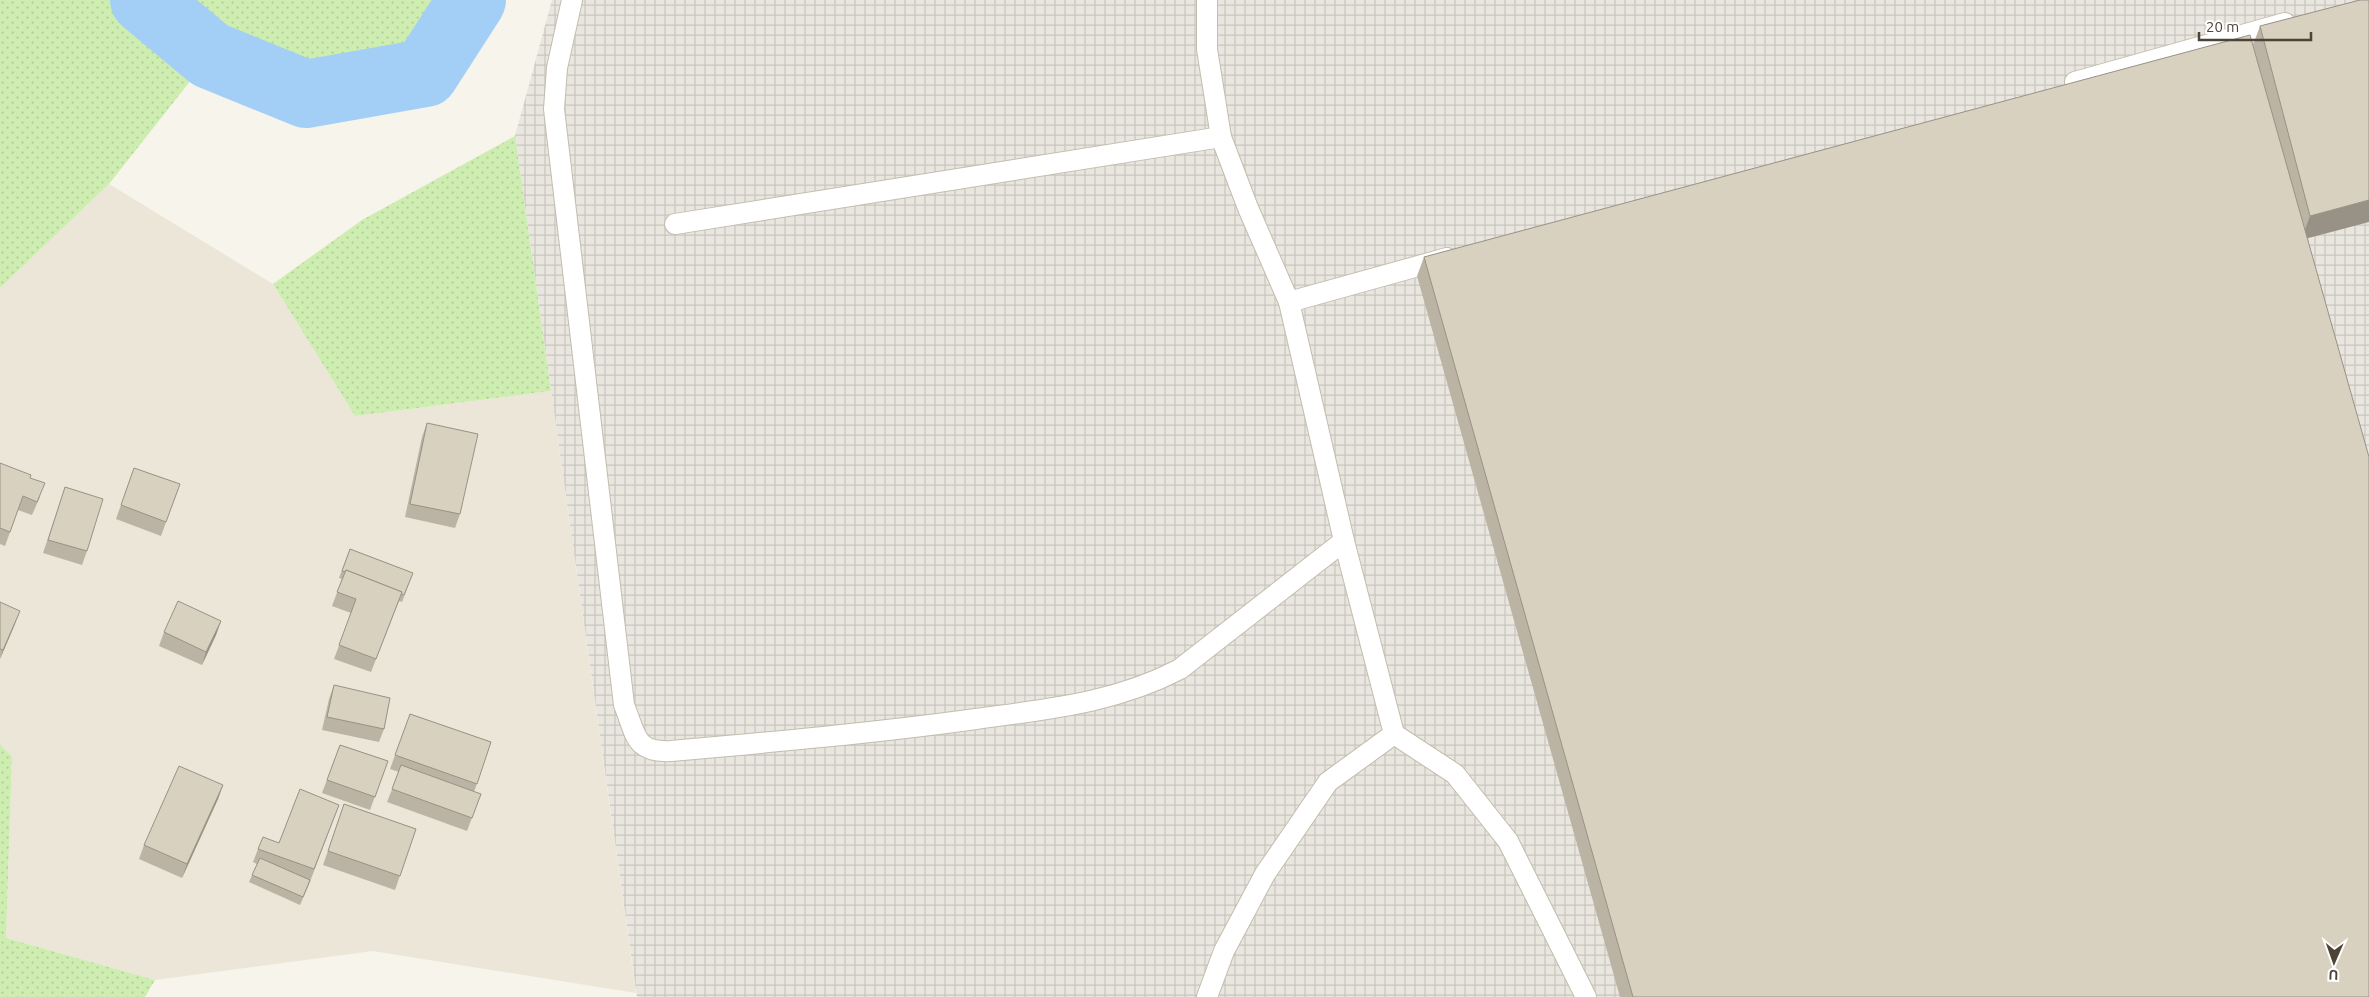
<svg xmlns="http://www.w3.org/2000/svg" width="2369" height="997" viewBox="0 0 2369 997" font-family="Ubuntu,sans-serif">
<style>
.residential{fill:#ebe6d8}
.industrial{fill:url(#industrial-grid)}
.grass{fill:url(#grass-dots)}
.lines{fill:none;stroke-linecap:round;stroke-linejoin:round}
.river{stroke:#a3cff7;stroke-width:68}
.lane-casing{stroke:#c3bdac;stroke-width:22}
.lane{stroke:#fff;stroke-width:20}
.wall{fill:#bbb4a4}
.shaded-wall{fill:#989286}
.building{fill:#d9d1bf;stroke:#989286}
</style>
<defs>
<pattern id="industrial-grid" width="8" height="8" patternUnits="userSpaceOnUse" patternTransform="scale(1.25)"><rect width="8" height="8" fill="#e9e5df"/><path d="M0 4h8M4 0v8" fill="none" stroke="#cac6c0"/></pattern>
<pattern id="grass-dots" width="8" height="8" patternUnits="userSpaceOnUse" patternTransform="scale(1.25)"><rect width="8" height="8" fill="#ceedb1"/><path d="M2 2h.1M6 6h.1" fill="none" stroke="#b3cd99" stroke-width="1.8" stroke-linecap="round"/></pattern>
</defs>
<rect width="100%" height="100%" fill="#f6f4eb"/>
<polygon class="residential" points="109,184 273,284 355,416 551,391 636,993 373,951 155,980 6,938 12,756 0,744 0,288"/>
<polygon class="industrial" points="552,0 2369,0 2369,997 637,997 515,136"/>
<g class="grass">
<polygon points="0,0 472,0 425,73 306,94 210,56 109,184 0,288"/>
<polygon points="515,136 551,391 355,416 273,284 362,220"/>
<polygon points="0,744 12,756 6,938 155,980 145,997 0,997"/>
</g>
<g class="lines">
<polyline class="river" points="144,0 210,55 306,94 425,73 472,0"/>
<g class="lane-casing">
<g id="lane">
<path d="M 572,0 L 557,68 L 554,109 L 624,705 C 636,734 634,753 671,751 C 773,742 874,733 976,719 C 1048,709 1115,703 1180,669 L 1344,541"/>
<polyline points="1207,0 1207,49 1221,137 1248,208 1289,302 1344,541 1394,734 1328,782 1265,874 1224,951 1207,997"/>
<polyline points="2075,82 2285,23"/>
<polyline points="675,224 1221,137"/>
<polyline points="1289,302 1447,258"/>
<polyline points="1394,734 1455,774 1508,841 1586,997"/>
</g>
</g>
<use href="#lane" class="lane"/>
</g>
<g class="wall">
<polygon points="2360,0 2308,238 2369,997 1620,997 1417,276 1424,257 2253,45 2260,26"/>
<polygon points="427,423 460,514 455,528 405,517 422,437"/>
<polygon points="0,463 40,497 32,515 18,510 5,546 0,544"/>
<polygon points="134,468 180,484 161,536 116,519"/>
<polygon points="65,487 87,551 82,565 43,553"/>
<polygon points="350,549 413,573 402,602 399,601 371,672 334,659 351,613 332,606 342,579 339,578"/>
<polygon points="0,602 15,624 0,659"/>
<polygon points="221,621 216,635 202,665 159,646 164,632"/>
<polygon points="334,685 384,729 379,742 322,730 329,699"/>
<polygon points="410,714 491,742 474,792 481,794 467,831 387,802 399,772 390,769"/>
<polygon points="340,745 388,761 370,810 322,793"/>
<polygon points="223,785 218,799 182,878 139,859 144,845"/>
<polygon points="344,804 416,829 395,890 323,865"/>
<polygon points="339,805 308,887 300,905 249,882 257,864 253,862 258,849 279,843"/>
</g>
<g class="shaded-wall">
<polygon points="2369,200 2369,222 2301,240 2310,216"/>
<polygon points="20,611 15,624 0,659 3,650"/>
<polygon points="221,621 216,635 202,665 206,652"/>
<polygon points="223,785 218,799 182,878 187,864"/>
</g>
<g class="building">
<polygon points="2360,0 2369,0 2369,200 2310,216 2260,26"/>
<polygon points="2250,35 2369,457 2369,997 1633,997 1424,257"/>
<polygon points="427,423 478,434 460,514 410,504"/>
<polygon points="0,463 31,475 30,478 45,483 37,502 23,496 10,532 0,528"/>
<polygon points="134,468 180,484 166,522 121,505"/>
<polygon points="65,487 103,499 87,551 48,540"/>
<polygon points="350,549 413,573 404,595 401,594 402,592 346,570 345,572 342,571"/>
<polygon points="346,570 402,592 376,659 339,645 356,599 337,592"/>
<polygon points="178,601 221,621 206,652 164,632"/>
<polygon points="0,602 20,611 3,650 0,649"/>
<polygon points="334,685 390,698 384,729 327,717"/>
<polygon points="410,714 491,742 477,784 395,755"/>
<polygon points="340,745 388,761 375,797 327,780"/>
<polygon points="401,765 481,794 472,818 392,789"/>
<polygon points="179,766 223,785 187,864 144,845"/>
<polygon points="300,789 339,805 314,869 258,849 263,837 279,843"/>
<polygon points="344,804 416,829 400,876 328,851"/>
<polygon points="260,858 310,880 303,897 252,875"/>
</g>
<g transform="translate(2334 962) rotate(182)" stroke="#ffffff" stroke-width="4" paint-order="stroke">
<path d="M0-4L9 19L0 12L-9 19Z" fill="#4c4537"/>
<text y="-8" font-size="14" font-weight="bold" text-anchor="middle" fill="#4c4537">U</text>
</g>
<path d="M2199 32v8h112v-8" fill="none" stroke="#4c4537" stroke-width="2.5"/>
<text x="2206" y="32" font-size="15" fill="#4c4537" stroke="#ffffff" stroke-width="4" paint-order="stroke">20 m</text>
</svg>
